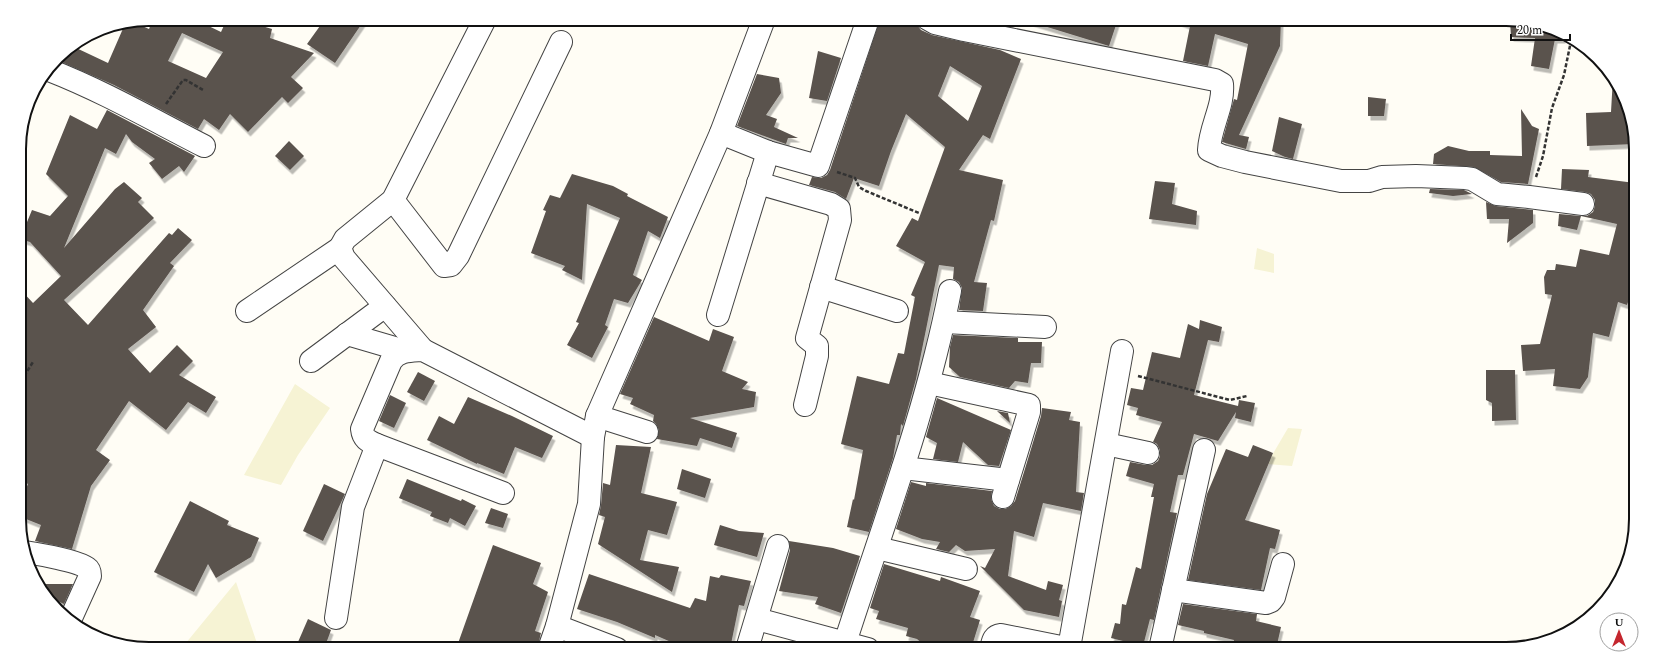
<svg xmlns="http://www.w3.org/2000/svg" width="1655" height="668" viewBox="0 0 1655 668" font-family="Spectral,serif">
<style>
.farmland{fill:#f6f3d4}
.building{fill:#5a524d;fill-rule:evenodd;filter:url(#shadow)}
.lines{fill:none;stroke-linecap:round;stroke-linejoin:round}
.street-casing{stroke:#444;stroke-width:24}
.path{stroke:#333;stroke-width:2.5;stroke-dasharray:4 2;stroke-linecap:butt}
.street{stroke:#fff;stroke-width:22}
.rim{fill:none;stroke:#111;stroke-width:2}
</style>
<defs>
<filter id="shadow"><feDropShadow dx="2.5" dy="4.5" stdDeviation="0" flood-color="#0004"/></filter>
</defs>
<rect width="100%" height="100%" fill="#fffdf5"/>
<g class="farmland">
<polygon points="1257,248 1274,254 1274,273 1254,269"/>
<polygon points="295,384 330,408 298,455 281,485 244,475"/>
<polygon points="1288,428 1302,429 1292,466 1267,464"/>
<polygon points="236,582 259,649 181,649"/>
</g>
<g class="building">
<path d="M 153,19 L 194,19 L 221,32 L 227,19 L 254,19 L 252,23 L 272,29 L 270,38 L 314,53 L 291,77 L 303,88 L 288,103 L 282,97 L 248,132 L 230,114 L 219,130 L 204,119 L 198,129 L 114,85 L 57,60 L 63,51 L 72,46 L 108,63 L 125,24 L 133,22 L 149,29 ZM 182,33 L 223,52 L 206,78 L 168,61 Z"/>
<polygon points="325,19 365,19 335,63 307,44"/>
<path d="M 880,19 L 916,19 L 917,25 L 921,30 L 932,35 L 1000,50 L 1021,59 L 990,139 L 983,135 L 959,170 L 1003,180 L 994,221 L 991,220 L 974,282 L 987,283 L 983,311 L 959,310 L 962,288 L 959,282 L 953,279 L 954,267 L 939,265 L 916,379 L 903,426 L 901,424 L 900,435 L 897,435 L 893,458 L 869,532 L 847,527 L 853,499 L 854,500 L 863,450 L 841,444 L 857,376 L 889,384 L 898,353 L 904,354 L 915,297 L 911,295 L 925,262 L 896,246 L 912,218 L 918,221 L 945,147 L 906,114 L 891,151 L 879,186 L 854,178 L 846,199 L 835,192 L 809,185 L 812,177 L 821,178 L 827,175 L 830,170 ZM 950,66 L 982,86 L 968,121 L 938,96 Z"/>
<polygon points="973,19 1013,19 1010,26"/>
<polygon points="1032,19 1118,19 1109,46 1031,22"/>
<polygon points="1179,19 1281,19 1280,46 1239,135 1249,137 1246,149 1222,142 1234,99 1237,100 1248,44 1215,34 1208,66 1183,61 1190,26 1179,22"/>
<polygon points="1510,20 1548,26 1563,36 1563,39 1555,39 1549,69 1531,66 1535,38 1511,37"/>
<polygon points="818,51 841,58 827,101 809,98"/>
<polygon points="757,74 779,78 781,93 766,115 777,119 774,127 798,138 788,138 786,144 737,126"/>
<polygon points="1613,77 1623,92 1635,132 1635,144 1587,146 1586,113 1611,112"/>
<polygon points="1368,97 1386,99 1384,116 1368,116"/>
<polygon points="1521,109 1532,126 1539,129 1528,184 1501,182 1474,167 1433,164 1434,154 1448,146 1469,151 1490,151 1490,155 1522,156"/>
<polygon points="107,110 195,156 184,172 179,166 162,179 149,163 155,159 132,142 126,134 116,154 105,148 64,248 115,189 124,182 142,198 138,202 154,218 64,300 88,325 169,233 172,235 178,228 192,240 170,263 174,266 143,310 156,327 128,349 150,373 177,345 193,361 179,375 216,397 206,413 188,402 166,430 129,401 96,450 110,460 91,486 72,549 35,541 41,525 21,517 21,501 28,484 21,480 20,289 33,303 61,276 30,242 20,239 32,210 50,216 68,196 46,174 70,115 97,129"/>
<polygon points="1279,117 1302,124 1293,159 1285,157 1272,151"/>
<polygon points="289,141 304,156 290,170 275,156"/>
<polygon points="1562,169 1589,170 1588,177 1635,183 1635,219 1629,252 1632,253 1628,267 1635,269 1635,291 1632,290 1627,305 1618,302 1609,337 1593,333 1588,377 1580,389 1553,386 1555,369 1523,371 1521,345 1540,344 1552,295 1545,294 1544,277 1547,270 1555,270 1556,264 1576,267 1580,249 1609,255 1617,224 1581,216 1587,216 1593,212 1595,206 1595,200 1591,194 1585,192 1561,189"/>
<polygon points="572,174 613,186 628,194 627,196 668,217 660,238 648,231 633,275 642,280 628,303 614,299 605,325 608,327 592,358 567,345 579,323 576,322 620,218 587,204 582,280 562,270 565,266 531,253 546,211 543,210 550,195 560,198"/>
<polygon points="1155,181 1175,183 1172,204 1197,211 1196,225 1149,219"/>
<polygon points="1430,189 1464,190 1472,194 1453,196 1429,193"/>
<polygon points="1486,202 1496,206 1533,210 1533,223 1507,243 1509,219 1487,219"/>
<polygon points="1559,214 1581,216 1577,230 1558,226"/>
<polygon points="654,317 709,341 713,329 734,337 722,371 748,382 742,389 756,392 754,407 690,418 737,433 732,448 700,438 697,446 657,439 659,430 656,424 653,421 654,415 630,404 633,398 620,394"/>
<polygon points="1200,320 1222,327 1219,342 1208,340 1194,395 1238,406 1239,400 1255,403 1251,422 1235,418 1236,412 1218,441 1194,434 1183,475 1178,475 1170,512 1177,513 1154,620 1150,619 1143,646 1111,638 1115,623 1120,624 1122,604 1126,605 1136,567 1141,569 1154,497 1151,497 1154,484 1126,476 1130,462 1146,465 1152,465 1158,461 1160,456 1160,450 1157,444 1153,442 1162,422 1136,415 1138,408 1127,405 1131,388 1143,390 1152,352 1180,358 1188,324 1199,329"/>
<polygon points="953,335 1018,338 1018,342 1042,342 1041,363 1031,363 1028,383 1015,381 1009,388 960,377 949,367 950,347"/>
<polygon points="1486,370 1515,370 1516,420 1492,421 1492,403 1486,400"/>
<polygon points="418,372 435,381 424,401 407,392"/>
<polygon points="390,395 406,403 394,428 379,421"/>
<polygon points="468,397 512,416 553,436 542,458 515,447 504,474 477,463 477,464 427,440 439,416 454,424"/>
<polygon points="937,398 1011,430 999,466 988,465 963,442 958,462 933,459 937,443 926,437"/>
<polygon points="1042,408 1071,412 1069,420 1080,422 1076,492 1084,493 1081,511 1043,503 1034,537 1014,531 1008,576 1046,590 1048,581 1063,585 1059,600 1062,601 1059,617 1024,610 980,566 985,568 995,549 965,551 956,545 949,552 936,549 940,542 922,539 896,529 911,482 926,486 926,483 992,491 991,499 994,506 1000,509 1005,509 1011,506 1015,501 1024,472 1041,416"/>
<polygon points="997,411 1008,413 1010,423"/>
<polygon points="616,445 651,447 641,493 677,502 667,535 648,530 640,560 679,567 672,592 598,544 605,517 599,515 601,505 603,483 610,485"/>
<polygon points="1253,445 1273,453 1245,520 1280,530 1275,549 1270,548 1261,590 1188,580 1207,494 1226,449 1248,457"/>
<polygon points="682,469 711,479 705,498 677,489"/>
<polygon points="407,479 461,501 462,499 476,506 465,526 450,518 448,523 430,516 432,512 399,498"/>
<polygon points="324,484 345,494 323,541 303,531"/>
<polygon points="190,501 229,521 227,525 259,538 251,557 216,578 208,564 194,592 154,572"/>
<polygon points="491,508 508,514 503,528 485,523"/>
<polygon points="720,525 739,531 764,533 757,557 714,545"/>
<polygon points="789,541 833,548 860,556 841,613 815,604 818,597 779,591 790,550"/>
<polygon points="493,545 541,563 533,584 548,592 535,631 541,633 537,649 456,649"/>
<polygon points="884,564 940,581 941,577 980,591 970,617 980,620 971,649 935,649 925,646 917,639 906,636 908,628 876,619 879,611 870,608"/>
<polygon points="589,574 690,608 695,598 706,601 710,576 719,578 721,575 751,581 744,606 739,605 730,649 687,649 655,635 655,638 617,622 577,609"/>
<polygon points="41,584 73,584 64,604 47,596"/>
<polygon points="1183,604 1257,614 1256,621 1281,627 1276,649 1232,649 1234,640 1204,633 1204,631 1178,625"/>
<polygon points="308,619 331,630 324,649 313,649 298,642"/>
</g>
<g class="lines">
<g class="street-casing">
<g id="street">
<path d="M 928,19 L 935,23 L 964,30 L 1215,80 L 1222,84 C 1224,107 1210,126 1209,150 L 1222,156 L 1245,162 L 1341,181 L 1369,181 L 1382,177 L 1416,176 L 1465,178 L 1472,179 L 1497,194 L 1529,197 L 1583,204"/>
<path d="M 49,70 C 103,91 153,120 204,146"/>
<polyline points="721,133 768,152 818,166 868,19"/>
<polyline points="758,183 831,204 839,209 840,220 807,338 817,346 817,356 805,405"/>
<polyline points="393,200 444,266 451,265 458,256 561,42"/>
<polyline points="821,287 897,311"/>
<polyline points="247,311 340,248"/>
<polyline points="718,315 768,152"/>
<polyline points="944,322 1045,327"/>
<polyline points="347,334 405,351"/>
<polyline points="423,350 344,258 340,248 345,239 393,200 485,19"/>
<polyline points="311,361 385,306"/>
<polyline points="929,383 1029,405 1029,412 1003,497"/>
<polyline points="597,416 647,432"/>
<polyline points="1106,444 1148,453"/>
<polyline points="377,445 503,493"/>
<polyline points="903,468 1008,480"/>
<polyline points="877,548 966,569"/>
<path d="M 25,552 C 38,554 78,561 87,568 C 90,570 90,573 90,576 L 71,618"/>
<polyline points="1173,590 1266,603 1271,601 1274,597 1283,564"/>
<path d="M 336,618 L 353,507 L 377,445 C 368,441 363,439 362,429 L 391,361 C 399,350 410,351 423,350 L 593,437"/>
<polyline points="757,619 868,649"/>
<polyline points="557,626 617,649"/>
<polyline points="1069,648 1122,351"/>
<polyline points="549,649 557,626 589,504 593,437 597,416 721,133 764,19"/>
<polyline points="747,649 778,546"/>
<path d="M 843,649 C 881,530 926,414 950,291"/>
<path d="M 991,649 C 993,641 993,636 1001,635 L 1071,649"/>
<polyline points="1160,649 1204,450"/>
</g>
</g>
<g class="path">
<polyline points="166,104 183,80 186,80 203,90"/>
<polyline points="837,172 855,178 859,187 866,191 919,213"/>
<polyline points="1536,177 1543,156 1552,108 1564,75 1571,41"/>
<polyline points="1138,376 1230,400 1247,396"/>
<polyline points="21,381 33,362"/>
</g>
<use href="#street" class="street"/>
</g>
<path d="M0 0H1655V668H0ZM149 26H1506A123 123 0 0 1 1629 149V519A123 123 0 0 1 1506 642H149A123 123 0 0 1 26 519V149A123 123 0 0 1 149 26Z" fill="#fff" fill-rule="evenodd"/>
<path class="rim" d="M149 26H1506A123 123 0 0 1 1629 149V519A123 123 0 0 1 1506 642H149A123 123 0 0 1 26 519V149A123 123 0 0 1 149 26Z"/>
<g transform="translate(1619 632)"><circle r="19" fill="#ffffff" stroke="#a0a0a0"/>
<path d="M0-3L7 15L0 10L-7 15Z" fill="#c4262e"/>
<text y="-6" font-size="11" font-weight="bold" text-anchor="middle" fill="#111111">U</text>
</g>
<path d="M1511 34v6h59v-6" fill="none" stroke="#111111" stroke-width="2"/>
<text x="1517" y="34" font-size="12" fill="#111111" stroke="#ffffff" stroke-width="3" paint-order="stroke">20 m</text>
</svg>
